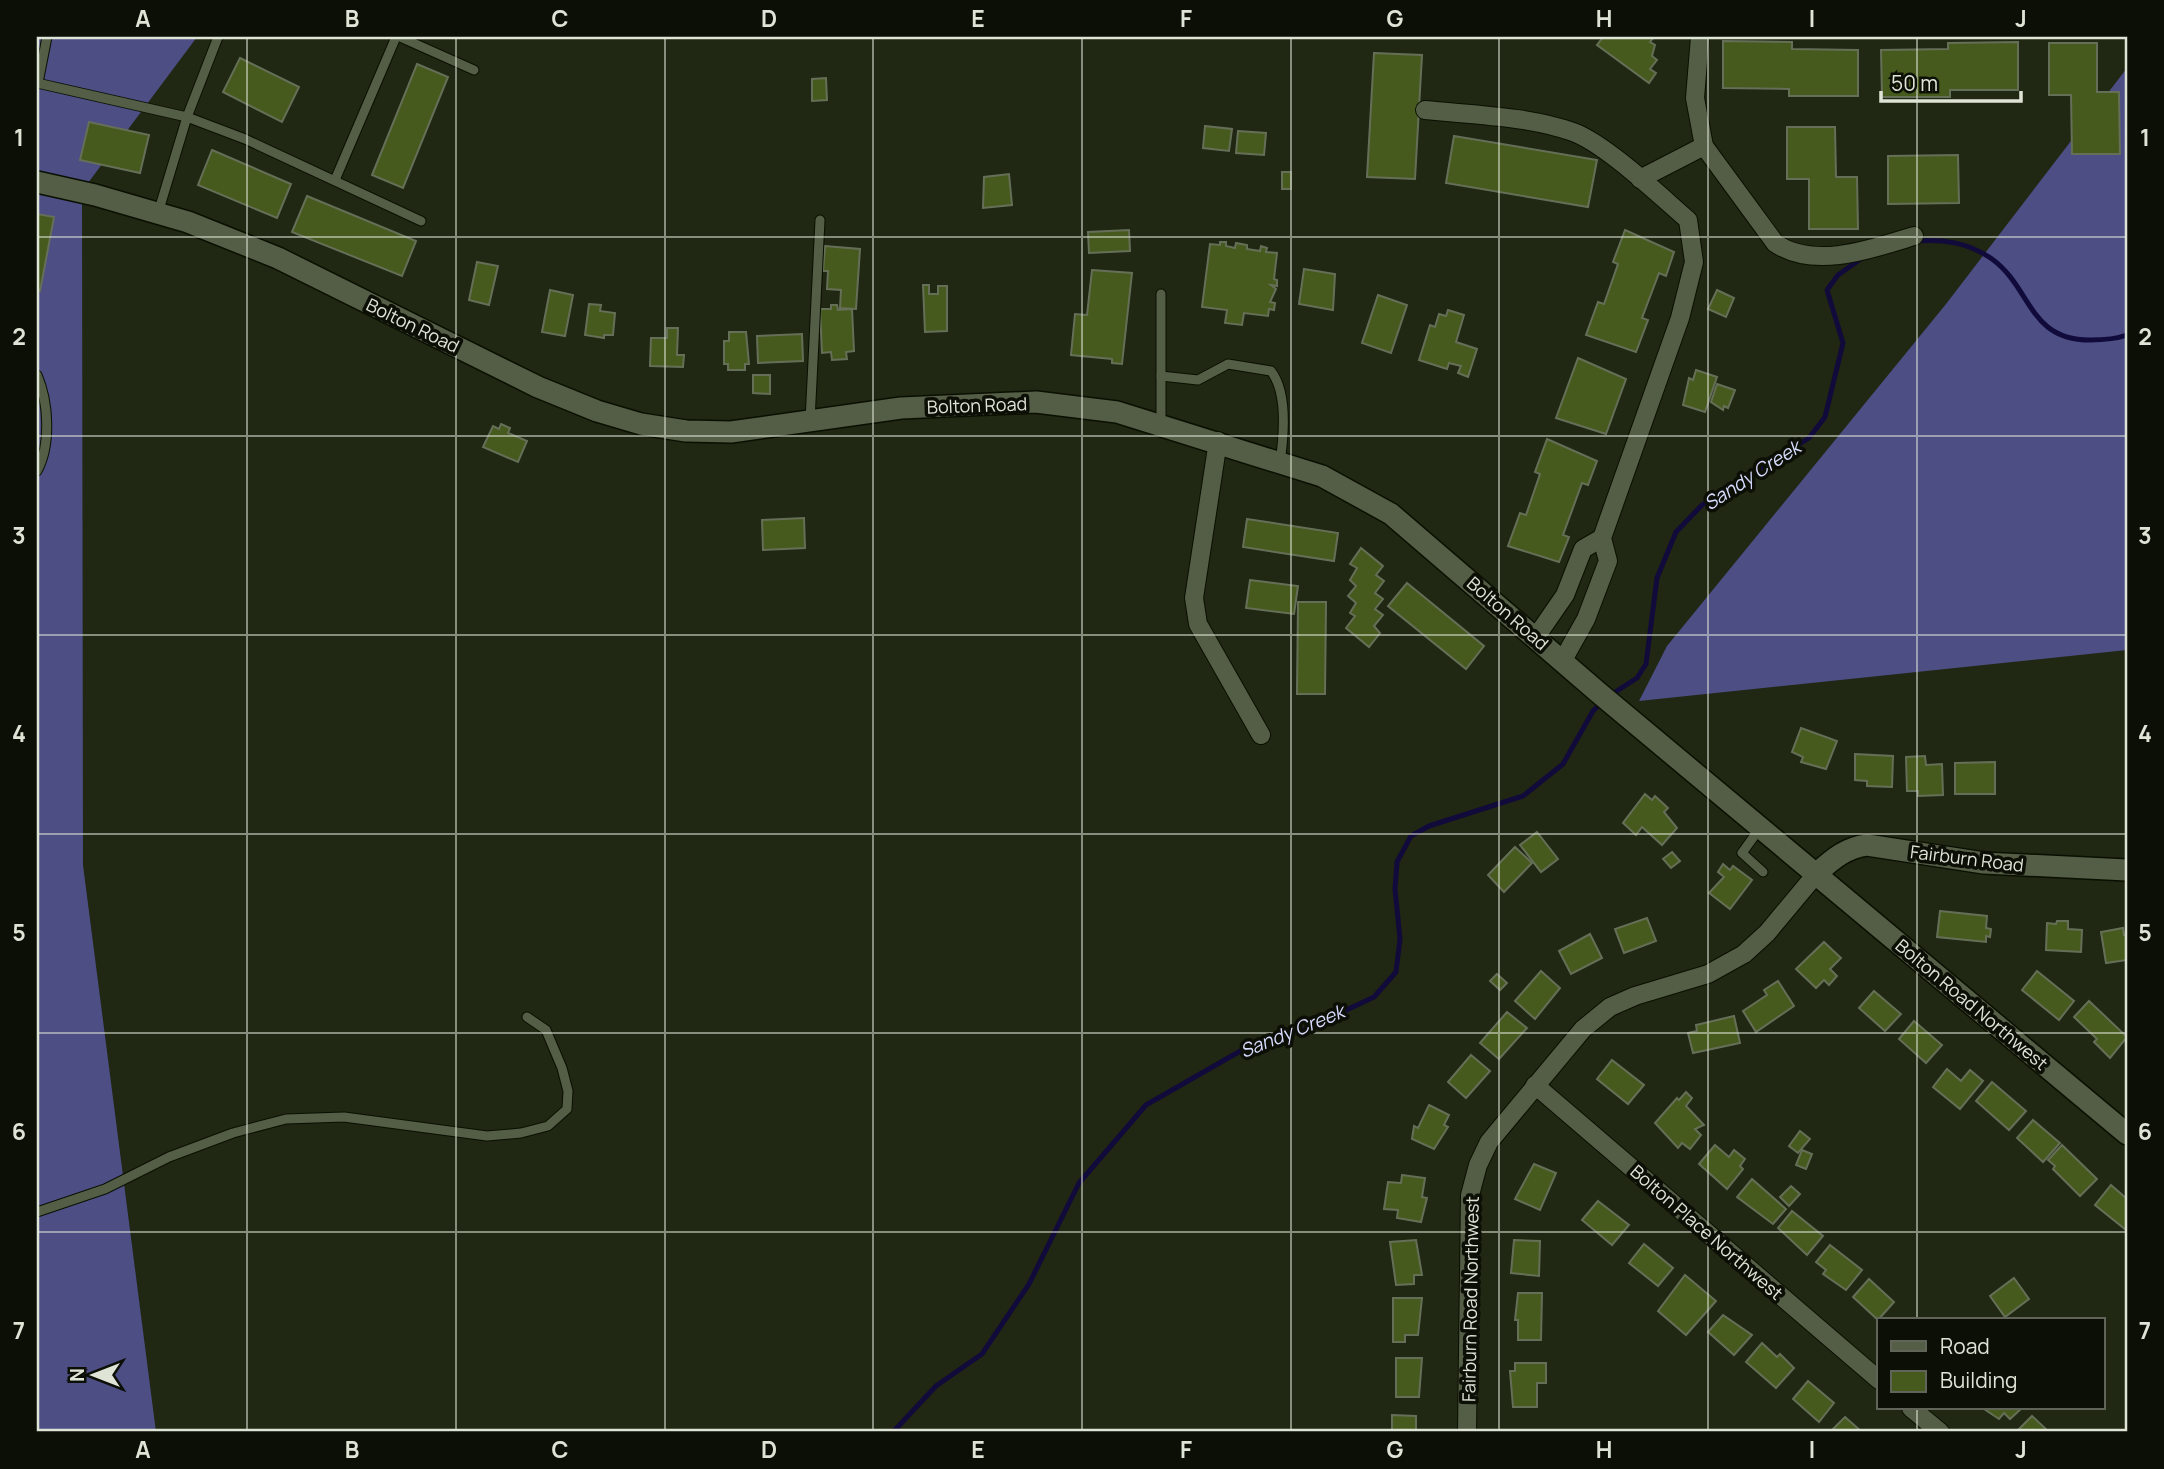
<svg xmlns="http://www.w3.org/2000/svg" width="2164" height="1469" viewBox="0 0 2164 1469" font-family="Manrope,sans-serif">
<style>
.forest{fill:#4c4e84}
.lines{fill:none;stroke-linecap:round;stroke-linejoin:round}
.stream{stroke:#110b3b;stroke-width:5}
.building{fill:#475a1e;stroke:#656f57;stroke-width:2}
.lane-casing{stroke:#0a1001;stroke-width:11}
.street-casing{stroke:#0a1001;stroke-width:20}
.secondary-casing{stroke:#0a1001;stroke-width:24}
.lane{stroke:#545d46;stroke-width:9}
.street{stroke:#545d46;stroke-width:18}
.secondary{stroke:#545d46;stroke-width:21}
.grid{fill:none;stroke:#dee4d6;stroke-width:2;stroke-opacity:0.55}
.labels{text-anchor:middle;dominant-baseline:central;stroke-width:7;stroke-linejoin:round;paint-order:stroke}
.street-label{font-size:18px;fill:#dee4d6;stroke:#0c0f06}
.water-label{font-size:19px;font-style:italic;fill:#d7dbfd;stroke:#0c0f06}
.neatline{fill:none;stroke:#dee4d6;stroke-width:2.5}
.grid-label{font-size:23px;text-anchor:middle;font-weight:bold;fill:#dee4d6}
</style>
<rect width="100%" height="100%" fill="#202712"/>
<g class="forest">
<polygon points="37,37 197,37 82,191 83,865 156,1432 37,1432"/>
<polygon points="2127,68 2127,650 1639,701 1667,646 1946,304"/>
</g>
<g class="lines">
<g class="stream">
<path d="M 1915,241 C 1942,239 1968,242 1992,259 C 2032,288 2028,340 2090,340 C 2102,340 2116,339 2127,335"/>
<polyline points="1609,696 1637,678 1646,664 1657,578 1676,532 1702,505 1809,438 1825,417 1843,343 1827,290 1838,275 1862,258"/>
<polyline points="893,1432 936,1386 982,1354 1029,1284 1079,1183 1146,1105 1256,1042 1304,1030 1374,997 1396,972 1400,939 1395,889 1397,862 1411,836 1429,826 1523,796 1563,764 1593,711 1601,703"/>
</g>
</g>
<g class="building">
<polygon points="1603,37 1654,37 1650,42 1655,45 1652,56 1657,60 1650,69 1656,73 1649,83 1597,45"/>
<polygon points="1723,41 1792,42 1792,49 1858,50 1858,96 1789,96 1789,89 1723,88"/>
<polygon points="2018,42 2018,90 1950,90 1950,97 1882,97 1881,50 1948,49 1948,43"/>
<polygon points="2049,43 2097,43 2097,92 2119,92 2120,154 2072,154 2071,95 2049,95"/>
<polygon points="1374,53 1422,55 1415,179 1367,177"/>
<polygon points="240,58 299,87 282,122 223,92"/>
<polygon points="417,64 448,77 403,188 372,175"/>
<polygon points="826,78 827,100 812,101 812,79"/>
<polygon points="89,122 149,135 140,173 80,160"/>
<polygon points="1205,126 1232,129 1229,151 1203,148"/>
<polygon points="1787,127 1835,127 1836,177 1857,177 1858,229 1809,229 1809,179 1787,179"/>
<polygon points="1238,131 1266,133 1264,155 1236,153"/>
<polygon points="1454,136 1597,160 1588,207 1446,183"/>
<polygon points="212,150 291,184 277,218 198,185"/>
<polygon points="1958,155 1959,203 1888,204 1888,156"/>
<rect x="1282" y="172" width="9" height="17"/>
<polygon points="1009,174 1012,205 983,208 984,177"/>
<polygon points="307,196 416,241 402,276 292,232"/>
<polygon points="37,214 54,217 40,291 37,290"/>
<polygon points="1129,230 1130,251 1089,253 1088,232"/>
<polygon points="1625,230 1674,252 1666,276 1659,273 1642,318 1648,320 1636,352 1586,335 1598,302 1604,304 1618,264 1613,262"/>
<polygon points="1220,242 1226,242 1226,246 1235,248 1236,243 1247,245 1247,249 1260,251 1261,246 1267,248 1266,252 1277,253 1274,279 1277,280 1277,286 1271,285 1276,289 1270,302 1275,303 1274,310 1269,309 1268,316 1244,313 1242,325 1225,323 1227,310 1202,307 1210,244 1220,245"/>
<polygon points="825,246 860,249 856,309 840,308 841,290 827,289 828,271 823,271"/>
<polygon points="477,262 498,266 489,305 469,300"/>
<polygon points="1304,269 1335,274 1333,310 1299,304"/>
<polygon points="1092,270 1132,273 1122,364 1112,363 1112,359 1071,355 1075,314 1087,315"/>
<polygon points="923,285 929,285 929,294 938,294 938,286 947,286 947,331 925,332"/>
<polygon points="550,290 573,295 565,336 542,332"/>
<polygon points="1717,290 1734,298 1726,317 1708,309"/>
<polygon points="1378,295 1407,305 1391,353 1362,343"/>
<polygon points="589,304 601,305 600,311 615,313 613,335 604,335 604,338 585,335"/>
<polygon points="831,305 837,305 838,310 852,309 854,351 846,352 847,359 832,360 831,352 822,353 820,309 831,309"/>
<polygon points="1448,310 1464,315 1456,342 1477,349 1468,377 1458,373 1461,366 1449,363 1447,369 1419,360 1430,325 1435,327 1439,314 1446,316"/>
<polygon points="667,328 678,328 677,355 684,355 683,367 650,366 651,338 667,338"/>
<polygon points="729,332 746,332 749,364 745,364 745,370 728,370 728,364 724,364 724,341 729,341"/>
<polygon points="802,334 803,361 758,363 757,336"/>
<polygon points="1578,358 1626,379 1606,434 1556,418"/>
<polygon points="1696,370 1717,377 1705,412 1683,405 1689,378 1693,380"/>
<polygon points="753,375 770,375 770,394 753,393"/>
<polygon points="1717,384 1735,390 1728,408 1724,406 1723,410 1711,402"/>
<polygon points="501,424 510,428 508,433 527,441 518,462 483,447 493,426 499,429"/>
<polygon points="1547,439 1597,461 1588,485 1582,483 1563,535 1569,537 1559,562 1508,546 1520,513 1526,515 1540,474 1535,472"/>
<polygon points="804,518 805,548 763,550 762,520"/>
<polygon points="1247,519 1338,533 1334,561 1243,547"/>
<polygon points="1361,548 1383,566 1376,575 1384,581 1375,593 1383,599 1375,609 1383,615 1374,626 1380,633 1369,647 1346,628 1355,616 1350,613 1356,603 1348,596 1356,586 1350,580 1357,568 1350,564"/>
<polygon points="1250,580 1298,586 1294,614 1246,608"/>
<polygon points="1407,583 1484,646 1466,669 1388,606"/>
<polygon points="1298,602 1326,602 1325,694 1297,694"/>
<polygon points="1801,728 1837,741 1826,769 1801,762 1803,757 1792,752"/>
<polygon points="1855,754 1893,756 1892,787 1867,786 1867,781 1855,780"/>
<polygon points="1925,756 1926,765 1942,764 1943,795 1918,796 1918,791 1907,791 1906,757"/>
<polygon points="1995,762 1995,794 1955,794 1955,763"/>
<polygon points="1645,794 1652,800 1655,796 1668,808 1664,812 1677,828 1662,845 1642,827 1636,835 1623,823"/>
<polygon points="1537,832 1558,859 1541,872 1520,845"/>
<polygon points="1515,847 1532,863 1504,892 1488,875"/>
<polygon points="1672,852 1680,861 1671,868 1663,859"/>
<polygon points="1723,864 1730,870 1733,866 1752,880 1730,909 1709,893 1724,877 1718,872"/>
<polygon points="1940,911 1987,916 1986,928 1991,929 1990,937 1986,936 1986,942 1937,937"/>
<polygon points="1647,918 1656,941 1624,953 1615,929"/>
<polygon points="2057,921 2068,921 2068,929 2082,930 2081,952 2046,950 2047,923 2056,924"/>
<polygon points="2123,928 2124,935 2127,935 2127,960 2106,963 2101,932"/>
<polygon points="1590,934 1602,958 1571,974 1559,951"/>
<polygon points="1824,942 1841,958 1830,969 1837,976 1829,985 1824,980 1816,988 1796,969"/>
<polygon points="1541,971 1560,988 1535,1019 1515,1001"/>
<polygon points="2037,971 2074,1001 2059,1020 2022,990"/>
<polygon points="1497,974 1507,983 1500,990 1490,981"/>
<polygon points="1778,981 1794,1006 1756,1032 1743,1011 1767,995 1764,990"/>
<polygon points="1874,991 1901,1014 1885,1031 1859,1008"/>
<polygon points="2089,1001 2127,1037 2110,1058 2094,1042 2097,1039 2074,1017"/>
<polygon points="1507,1012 1527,1028 1499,1059 1480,1043"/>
<polygon points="1734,1016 1740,1043 1693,1053 1688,1033 1697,1031 1696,1025"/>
<polygon points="1914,1021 1942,1045 1926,1063 1899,1039"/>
<polygon points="1471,1055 1490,1071 1466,1098 1448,1082"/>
<polygon points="1612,1060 1644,1085 1628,1104 1597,1079"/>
<polygon points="1947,1069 1961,1081 1970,1070 1983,1081 1960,1109 1933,1087"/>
<polygon points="1992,1082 2026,1111 2009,1130 1976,1101"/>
<polygon points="1686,1092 1692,1098 1686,1106 1704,1125 1695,1129 1701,1135 1690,1149 1682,1143 1678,1148 1655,1123 1677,1098 1679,1100"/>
<polygon points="1429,1105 1449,1115 1444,1125 1448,1127 1434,1149 1412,1139 1414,1126 1418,1128"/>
<polygon points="2033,1120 2060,1143 2043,1162 2017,1138"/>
<polygon points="1800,1131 1810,1139 1798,1153 1789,1146"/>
<polygon points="1715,1145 1729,1157 1734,1150 1745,1159 1740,1166 1743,1169 1727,1189 1699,1164"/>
<polygon points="2062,1145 2097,1179 2080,1196 2053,1169 2055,1166 2048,1160"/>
<polygon points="1802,1150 1812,1154 1806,1169 1796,1165"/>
<polygon points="1534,1164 1556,1173 1540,1210 1515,1199"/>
<polygon points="1402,1175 1425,1178 1422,1197 1427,1198 1421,1222 1397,1218 1398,1210 1384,1209 1388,1182 1401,1183"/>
<polygon points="1752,1179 1786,1209 1773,1224 1737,1197"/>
<polygon points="2111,1185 2127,1199 2126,1230 2095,1205"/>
<polygon points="1791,1186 1800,1194 1789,1206 1780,1197"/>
<polygon points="1598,1201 1629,1225 1612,1245 1582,1220"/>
<polygon points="1792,1211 1823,1236 1807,1255 1778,1228"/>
<polygon points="1416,1240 1422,1275 1414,1275 1414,1284 1396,1285 1390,1242"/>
<polygon points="1514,1240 1540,1241 1539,1276 1511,1273"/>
<polygon points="1644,1244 1673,1268 1658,1286 1629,1263"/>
<polygon points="1830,1245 1862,1270 1846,1290 1823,1274 1826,1270 1816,1262"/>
<polygon points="1685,1275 1716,1301 1686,1335 1658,1311"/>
<polygon points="2014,1278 2029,1299 2005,1317 1990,1296"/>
<polygon points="1869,1279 1894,1302 1878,1320 1853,1297"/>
<polygon points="1518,1293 1542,1293 1541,1340 1518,1340 1518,1320 1515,1320"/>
<polygon points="1393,1298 1422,1298 1418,1335 1405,1335 1405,1342 1393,1342"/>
<polygon points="1723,1315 1752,1335 1734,1355 1708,1332"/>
<polygon points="1762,1343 1777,1357 1780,1354 1794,1368 1776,1388 1746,1362"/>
<polygon points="1396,1358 1422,1358 1419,1397 1396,1397"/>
<polygon points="1515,1363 1546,1363 1546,1383 1537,1383 1537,1407 1513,1407 1510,1371 1515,1371"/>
<polygon points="1808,1381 1834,1403 1819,1422 1793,1399"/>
<polygon points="2022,1408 2010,1419 2004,1413 1999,1419 1984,1409"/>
<polygon points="1392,1415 1416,1416 1416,1432 1392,1432"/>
<polygon points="2032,1416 2049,1432 2016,1432"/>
<polygon points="1845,1417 1862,1432 1830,1432"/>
</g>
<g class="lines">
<g class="lane-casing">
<g id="lane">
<polyline points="400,37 474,70"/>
<polyline points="37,83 187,117 245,139 421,221"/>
<polyline points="38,83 47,37"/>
<polyline points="335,180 396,37"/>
<polyline points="158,213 187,117 218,37"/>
<path d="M 37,375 C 49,403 51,445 37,471"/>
<path d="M 1161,376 L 1198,380 L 1228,364 L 1271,371 C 1288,393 1284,435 1280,462"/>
<polyline points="810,421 820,220"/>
<polyline points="1161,424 1161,294"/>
<polyline points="1760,828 1742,853 1763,872"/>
<polyline points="37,1212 105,1189 169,1157 233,1133 286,1119 344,1117 487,1136 521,1133 548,1126 567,1109 568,1091 562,1068 546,1030 527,1017"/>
</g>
</g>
<g class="street-casing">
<g id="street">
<path d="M 1700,37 L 1695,98 L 1704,146 L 1775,243 C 1814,270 1872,249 1914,236"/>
<path d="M 1425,110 C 1473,115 1527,116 1573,132 C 1606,144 1660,196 1688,220 L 1694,262 L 1680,318 L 1602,538 L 1608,561 L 1586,619 L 1563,660"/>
<polyline points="1640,179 1704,146"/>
<polyline points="1218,441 1194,598 1198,624 1261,735"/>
<polyline points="1536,637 1565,595 1583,549 1602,538"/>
<polyline points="1535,1085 1879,1380"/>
<polyline points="1911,1408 1940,1432"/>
<polyline points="1467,1432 1470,1195 1478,1165 1489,1142 1583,1029 1610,1007 1635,996 1708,974 1744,954 1767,933 1817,873"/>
</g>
</g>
<g class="secondary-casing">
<g id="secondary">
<polyline points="37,182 95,195 188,222 278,258 538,387 597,411 641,424 686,431 731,432 901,408 1036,402 1117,412 1322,476 1391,514 1599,693 2127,1134"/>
<path d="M 1817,873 C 1833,859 1845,848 1867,845 L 1984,863 L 2127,870"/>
</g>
</g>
<use href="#lane" class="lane"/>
<use href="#street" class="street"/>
<use href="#secondary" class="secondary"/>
</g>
<path class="grid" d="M 247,37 L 247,1432M 456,37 L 456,1432M 665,37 L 665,1432M 873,37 L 873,1432M 1082,37 L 1082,1432M 1291,37 L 1291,1432M 1499,37 L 1499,1432M 1708,37 L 1708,1432M 1917,37 L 1917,1320M 37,237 L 2127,237M 37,436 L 2127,436M 37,635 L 2127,635M 37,834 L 2127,834M 37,1033 L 2127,1033M 37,1232 L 2127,1232M 1917,1408 L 1917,1432"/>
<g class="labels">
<g class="street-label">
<text transform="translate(413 325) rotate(26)">Bolton Road</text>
<text transform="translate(977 405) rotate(-2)">Bolton Road</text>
<text transform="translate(1508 613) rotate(41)">Bolton Road</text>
<text transform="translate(1967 858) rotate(7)">Fairburn Road</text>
<text transform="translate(1972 1004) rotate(40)">Bolton Road Northwest</text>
<text transform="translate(1707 1232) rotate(41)">Bolton Place Northwest</text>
<text transform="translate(1470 1299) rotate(-89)">Fairburn Road Northwest</text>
</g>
<g class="water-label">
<text transform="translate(1752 475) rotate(-33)">Sandy Creek</text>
<text transform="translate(1292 1031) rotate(-22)">Sandy Creek</text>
</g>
</g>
<rect width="2164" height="1469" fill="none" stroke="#0c0f06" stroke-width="77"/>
<rect x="1877" y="1318" width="228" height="91" fill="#0c0f06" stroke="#606459" stroke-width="2"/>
<rect x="1891" y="1341" width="35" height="10" fill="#545d46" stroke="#606459" stroke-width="2"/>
<text x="1940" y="1354" font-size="21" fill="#dee4d6">Road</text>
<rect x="1891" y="1371" width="35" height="21" fill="#475a1e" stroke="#606459" stroke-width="2"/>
<text x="1940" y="1388" font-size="21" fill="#dee4d6">Building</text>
<g transform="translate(94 1375) rotate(270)" stroke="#0c0f06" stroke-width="5" paint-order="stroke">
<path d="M0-5L12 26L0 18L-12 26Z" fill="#dee4d6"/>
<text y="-10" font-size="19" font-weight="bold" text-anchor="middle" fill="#dee4d6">N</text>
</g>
<path d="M1881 91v10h140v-10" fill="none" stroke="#dee4d6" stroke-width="3.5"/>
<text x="1891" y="91" font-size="21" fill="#dee4d6" stroke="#0c0f06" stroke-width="5" paint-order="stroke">50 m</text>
<rect x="38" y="38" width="2088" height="1392" class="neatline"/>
<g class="grid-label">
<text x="143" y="27">A</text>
<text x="352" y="27">B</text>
<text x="560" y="27">C</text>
<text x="769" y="27">D</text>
<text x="978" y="27">E</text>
<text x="1186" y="27">F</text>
<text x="1395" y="27">G</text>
<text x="1604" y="27">H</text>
<text x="1812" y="27">I</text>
<text x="2021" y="27">J</text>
<text x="19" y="146">1</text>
<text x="2145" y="146">1</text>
<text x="19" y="345">2</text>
<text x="2145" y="345">2</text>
<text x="19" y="544">3</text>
<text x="2145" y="544">3</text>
<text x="19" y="742">4</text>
<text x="2145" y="742">4</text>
<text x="19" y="941">5</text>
<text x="2145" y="941">5</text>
<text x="19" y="1140">6</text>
<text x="2145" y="1140">6</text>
<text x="19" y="1339">7</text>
<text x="2145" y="1339">7</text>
<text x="143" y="1458">A</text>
<text x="352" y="1458">B</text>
<text x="560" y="1458">C</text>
<text x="769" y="1458">D</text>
<text x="978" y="1458">E</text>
<text x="1186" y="1458">F</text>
<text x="1395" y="1458">G</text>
<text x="1604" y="1458">H</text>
<text x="1812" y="1458">I</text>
<text x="2021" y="1458">J</text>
</g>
</svg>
